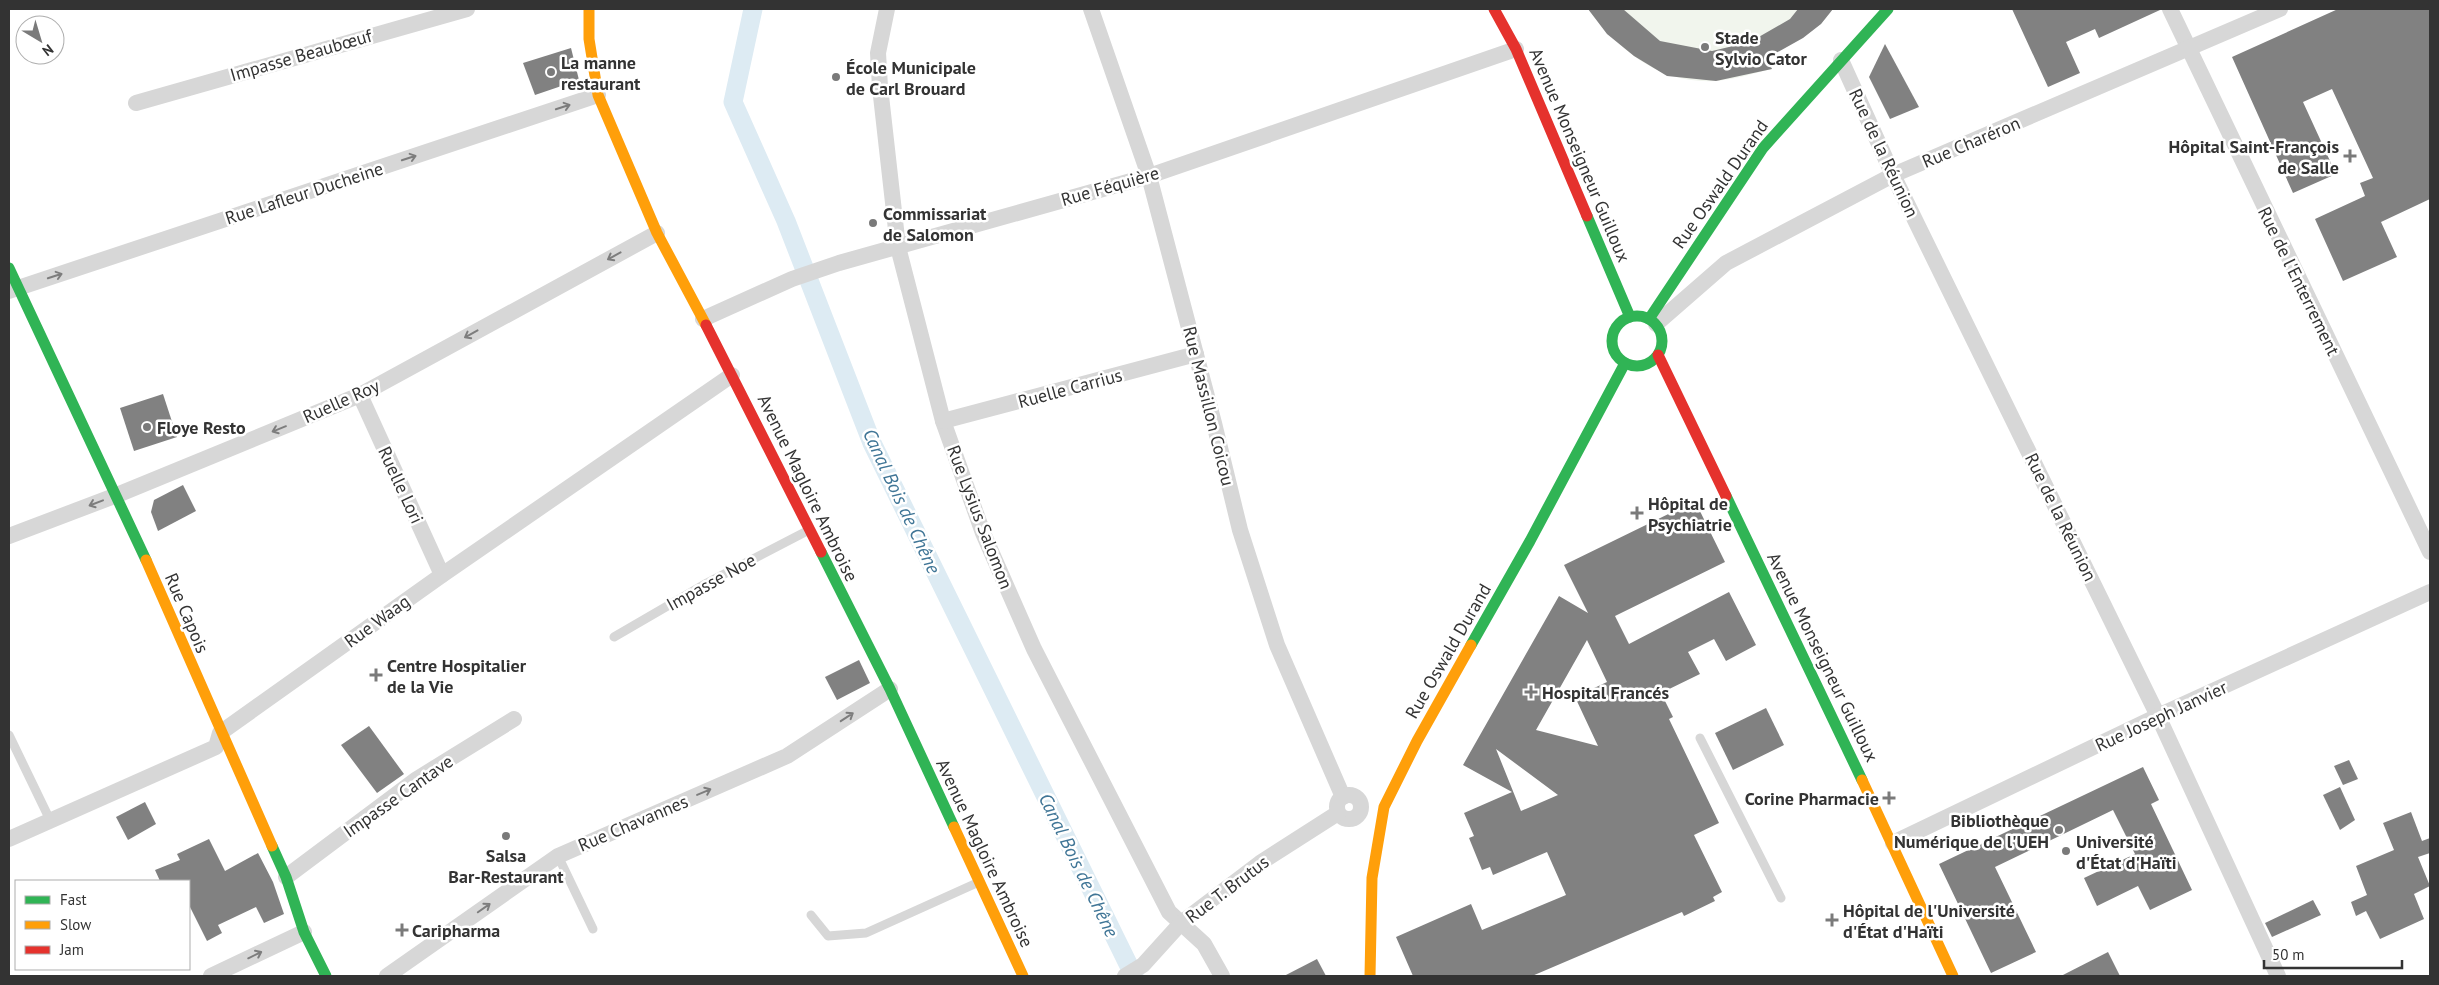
<svg xmlns="http://www.w3.org/2000/svg" width="2439" height="985" viewBox="0 0 2439 985" font-family="'PT Sans',sans-serif">
<style>
.green{fill:#f1f5ed}
.lines{fill:none;stroke-linecap:round;stroke-linejoin:round}
.canal{stroke:#ddebf3;stroke-width:19}
.building{fill:#818181;fill-rule:evenodd}
.lane{stroke:#d7d7d7;stroke-width:9}
.street{stroke:#d7d7d7;stroke-width:16}
.fast{stroke:#30b455;stroke-width:11}
.slow{stroke:#ff9f0a;stroke-width:11}
.jam{stroke:#e5322d;stroke-width:11}
.oneway{stroke:#7d7d7d}
.poi-dot{fill:#7a7a7a;stroke:#fff;stroke-width:2}
.labels{text-anchor:middle;dominant-baseline:central;stroke-width:5;stroke-linejoin:round;paint-order:stroke}
.poi-label{font-size:18px;font-weight:bold;fill:#333;stroke:#fff;text-anchor:start}
.street-label{font-size:18px;fill:#333;stroke:#fff}
.water-label{font-size:19px;font-style:italic;fill:#3f7596;stroke:#fff}
</style>
<rect width="100%" height="100%" fill="#fff"/>
<path class="green" d="M 1588,9 L 1833,9 L 1821,24 L 1767,58 L 1772,69 C 1754,73 1734,80 1715,81 C 1659,84 1620,51 1588,9 Z"/>
<g class="lines">
<polyline class="canal" points="753,9 733,102 786,221 872,443 1134,976"/>
</g>
<g class="building">
<polygon points="1588,9 1623,9 1660,41 1712,51 1750,42 1790,19 1798,9 1833,9 1821,24 1803,38 1767,58 1772,69 1716,81 1667,76 1634,56 1607,34"/>
<polygon points="2012,9 2160,9 2160,10 2099,38 2095,29 2066,42 2080,73 2048,87"/>
<polygon points="2338,9 2430,9 2430,199 2381,222 2397,257 2343,281 2315,219 2365,196 2360,183 2373,178 2332,89 2303,102 2336,174 2293,193 2232,57"/>
<polygon points="1885,44 1919,107 1890,119 1869,77"/>
<polygon points="571,48 579,80 535,95 523,63"/>
<polygon points="163,394 177,437 134,451 120,408"/>
<polygon points="183,485 196,511 158,531 151,512 154,500"/>
<path d="M 1695,501 L 1725,562 L 1615,616 L 1629,644 L 1729,592 L 1756,645 L 1726,661 L 1714,639 L 1688,652 L 1700,674 L 1661,693 L 1673,717 L 1669,719 L 1719,823 L 1694,835 L 1722,892 L 1713,897 L 1715,901 L 1684,916 L 1682,912 L 1532,976 L 1413,976 L 1396,937 L 1471,904 L 1482,930 L 1566,895 L 1547,852 L 1493,875 L 1490,867 L 1482,870 L 1469,838 L 1474,836 L 1464,813 L 1512,792 L 1463,765 L 1559,596 L 1588,613 L 1564,565 ZM 1587,640 L 1607,682 L 1575,697 L 1598,746 L 1536,730 ZM 1496,749 L 1558,795 L 1521,811 Z"/>
<polygon points="859,660 870,683 837,700 825,677"/>
<polygon points="1766,708 1784,745 1733,770 1715,733"/>
<polygon points="369,726 404,774 377,793 341,745"/>
<polygon points="2349,760 2358,779 2343,785 2334,766"/>
<polygon points="2143,767 2159,800 2151,804 2192,890 2150,910 2138,886 2097,906 2084,878 2135,854 2113,810 1995,867 2036,952 1991,973 1939,864"/>
<polygon points="2340,787 2355,820 2340,830 2323,795"/>
<polygon points="145,802 156,824 128,840 116,817"/>
<polygon points="2411,812 2422,841 2430,838 2430,853 2418,857 2430,886 2414,894 2424,919 2380,939 2366,911 2356,916 2351,902 2367,895 2356,866 2394,850 2383,823"/>
<polygon points="209,839 225,871 258,853 273,882 284,914 264,923 256,907 218,925 222,933 207,941 189,905 189,881 160,881 155,870 180,860 177,854"/>
<polygon points="2313,900 2321,915 2272,937 2265,923"/>
<polygon points="2108,952 2120,976 2061,976"/>
<polygon points="1317,959 1326,976 1284,976"/>
</g>
<g class="lines">
<g class="lane">
<polyline points="614,637 707,583 809,530"/>
<polyline points="9,735 50,820"/>
<polyline points="1700,738 1781,898"/>
<polyline points="558,856 593,929"/>
<polyline points="811,915 828,936 866,933 979,882"/>
</g>
<g class="street">
<polyline points="887,9 878,53 880,87 898,247 943,421 983,533 1034,649 1169,912 1204,944 1222,976"/>
<polyline points="1091,9 1149,176 1214,423 1240,530 1277,645 1343,797"/>
<polyline points="2170,9 2430,552"/>
<polyline points="1841,60 1893,175 2158,716 2278,976"/>
<polyline points="136,103 467,9"/>
<polyline points="9,291 598,95"/>
<polyline points="703,319 792,279 839,263 1149,176 1516,49"/>
<polyline points="1656,324 1726,263 1893,175 2280,9"/>
<polyline points="360,395 442,575"/>
<polyline points="943,421 1196,354"/>
<polyline points="9,536 117,495 360,395 657,233"/>
<circle cx="1349" cy="807" r="12"/>
<polyline points="9,839 216,747 220,733 442,575 732,375"/>
<polyline points="1893,843 2158,716 2430,592"/>
<polyline points="286,877 417,779 514,719"/>
<polyline points="211,976 304,932"/>
<polyline points="387,976 558,856 787,756 890,689"/>
<polyline points="1125,976 1143,965 1181,923 1260,863 1338,813"/>
</g>
<g class="fast">
<polyline points="1587,216 1630,317"/>
<polyline points="9,268 146,560"/>
<circle cx="1637" cy="341" r="25"/>
<polyline points="1649,319 1763,148 1888,9"/>
<polyline points="1726,496 1862,780"/>
<polyline points="821,552 890,689 954,827"/>
<polyline points="1471,645 1530,541 1625,363"/>
<polyline points="272,846 286,877 304,932 326,976"/>
</g>
<g class="slow">
<polyline points="589,9 589,39 598,95 657,233 706,325"/>
<polyline points="146,560 272,846"/>
<polyline points="1862,780 1953,976"/>
<polyline points="954,827 1023,976"/>
<polyline points="1370,976 1372,878 1384,807 1417,741 1471,645"/>
</g>
<g class="jam">
<polyline points="1494,9 1516,49 1587,216"/>
<polyline points="706,325 821,552"/>
<polyline points="1658,355 1726,496"/>
</g>
</g>
<defs><path id="oneway-shaft" d="M-6 0H5M1.5-3L5.5 0L1.5 3" fill="none" stroke-width="1.6" stroke-linecap="round" stroke-linejoin="round" transform="scale(1.25)"/></defs>
<g class="oneway">
<use href="#oneway-shaft" transform="translate(563 107) rotate(-18)"/>
<use href="#oneway-shaft" transform="translate(409 158) rotate(-18)"/>
<use href="#oneway-shaft" transform="translate(614 256) rotate(151)"/>
<use href="#oneway-shaft" transform="translate(55 276) rotate(-18)"/>
<use href="#oneway-shaft" transform="translate(471 334) rotate(151)"/>
<use href="#oneway-shaft" transform="translate(279 429) rotate(158)"/>
<use href="#oneway-shaft" transform="translate(96 503) rotate(159)"/>
<use href="#oneway-shaft" transform="translate(847 717) rotate(-33)"/>
<use href="#oneway-shaft" transform="translate(704 792) rotate(-23)"/>
<use href="#oneway-shaft" transform="translate(484 908) rotate(-35)"/>
<use href="#oneway-shaft" transform="translate(255 955) rotate(-26)"/>
</g>
<g class="poi-dot">
<circle cx="1705" cy="47" r="5"/>
<circle cx="551" cy="72" r="5"/>
<circle cx="836" cy="77" r="5"/>
<path d="M2347.5 148.5h5v5h5v5h-5v5h-5v-5h-5v-5h5z"/>
<circle cx="873" cy="223" r="5"/>
<circle cx="147" cy="427" r="5"/>
<path d="M1634.5 505.5h5v5h5v5h-5v5h-5v-5h-5v-5h5z"/>
<path d="M373.5 667.5h5v5h5v5h-5v5h-5v-5h-5v-5h5z"/>
<path d="M1528.5 684.5h5v5h5v5h-5v5h-5v-5h-5v-5h5z"/>
<path d="M1886.5 790.5h5v5h5v5h-5v5h-5v-5h-5v-5h5z"/>
<circle cx="2059" cy="830" r="5"/>
<circle cx="506" cy="836" r="5"/>
<circle cx="2066" cy="851" r="5"/>
<path d="M1829.5 912.5h5v5h5v5h-5v5h-5v-5h-5v-5h5z"/>
<path d="M399.5 922.5h5v5h5v5h-5v5h-5v-5h-5v-5h5z"/>
</g>
<g class="labels">
<g class="poi-label">
<text x="1715" y="37">Stade<tspan x="1715" dy="21">Sylvio Cator</tspan></text>
<text x="561" y="62">La manne<tspan x="561" dy="21">restaurant</tspan></text>
<text x="846" y="67">École Municipale<tspan x="846" dy="21">de Carl Brouard</tspan></text>
<text x="2339" y="146" text-anchor="end">Hôpital Saint-François<tspan x="2339" dy="21">de Salle</tspan></text>
<text x="883" y="213">Commissariat<tspan x="883" dy="21">de Salomon</tspan></text>
<text x="157" y="427">Floye Resto</text>
<text x="1648" y="503">Hôpital de<tspan x="1648" dy="21">Psychiatrie</tspan></text>
<text x="387" y="665">Centre Hospitalier<tspan x="387" dy="21">de la Vie</tspan></text>
<text x="1542" y="692">Hospital Francés</text>
<text x="1879" y="798" text-anchor="end">Corine Pharmacie</text>
<text x="2049" y="820" text-anchor="end">Bibliothèque<tspan x="2049" dy="21">Numérique de l'UEH</tspan></text>
<text x="2076" y="841">Université<tspan x="2076" dy="21">d'État d'Haïti</tspan></text>
<text x="506" y="855" text-anchor="middle">Salsa<tspan x="506" dy="21">Bar-Restaurant</tspan></text>
<text x="1843" y="910">Hôpital de l'Université<tspan x="1843" dy="21">d'État d'Haïti</tspan></text>
<text x="412" y="930">Caripharma</text>
</g>
<g class="street-label">
<text transform="translate(301 55) rotate(-16)">Impasse Beaubœuf</text>
<text transform="translate(1971 142) rotate(-23)">Rue Charéron</text>
<text transform="translate(1884 153) rotate(65)">Rue de la Réunion</text>
<text transform="translate(1580 155) rotate(67)">Avenue Monseigneur Guilloux</text>
<text transform="translate(1720 184) rotate(-55)">Rue Oswald Durand</text>
<text transform="translate(1110 186) rotate(-16)">Rue Féquière</text>
<text transform="translate(304 193) rotate(-18)">Rue Lafleur Ducheine</text>
<text transform="translate(2299 281) rotate(64)">Rue de l'Enterrement</text>
<text transform="translate(1070 388) rotate(-15)">Ruelle Carrius</text>
<text transform="translate(341 401) rotate(-24)">Ruelle Roy</text>
<text transform="translate(1209 406) rotate(76)">Rue Massillon Coicou</text>
<text transform="translate(401 485) rotate(65)">Ruelle Lori</text>
<text transform="translate(808 488) rotate(64)">Avenue Magloire Ambroise</text>
<text transform="translate(980 517) rotate(69)">Rue Lysius Salomon</text>
<text transform="translate(2061 517) rotate(64)">Rue de la Réunion</text>
<text transform="translate(711 582) rotate(-29)">Impasse Noe</text>
<text transform="translate(187 613) rotate(67)">Rue Capois</text>
<text transform="translate(377 621) rotate(-36)">Rue Waag</text>
<text transform="translate(1448 651) rotate(-60)">Rue Oswald Durand</text>
<text transform="translate(1823 657) rotate(64)">Avenue Monseigneur Guilloux</text>
<text transform="translate(2161 716) rotate(-25)">Rue Joseph Janvier</text>
<text transform="translate(398 796) rotate(-35)">Impasse Cantave</text>
<text transform="translate(633 823) rotate(-23)">Rue Chavannes</text>
<text transform="translate(985 853) rotate(65)">Avenue Magloire Ambroise</text>
<text transform="translate(1227 889) rotate(-37)">Rue T. Brutus</text>
</g>
<g class="water-label">
<text transform="translate(902 501) rotate(65)">Canal Bois de Chêne</text>
<text transform="translate(1079 865) rotate(64)">Canal Bois de Chêne</text>
</g>
</g>
<rect width="2439" height="985" fill="none" stroke="#333333" stroke-width="20"/>
<rect x="15" y="880" width="175" height="90" fill="#ffffff" stroke="#adadad"/>
<rect x="25" y="896" width="25" height="8" fill="#30b455" stroke="#adadad"/>
<text x="60" y="905" font-size="15" fill="#333333">Fast</text>
<rect x="25" y="921" width="25" height="8" fill="#ff9f0a" stroke="#adadad"/>
<text x="60" y="930" font-size="15" fill="#333333">Slow</text>
<rect x="25" y="946" width="25" height="8" fill="#e5322d" stroke="#adadad"/>
<text x="60" y="955" font-size="15" fill="#333333">Jam</text>
<g transform="translate(40 40) rotate(142)"><circle r="24" fill="#ffffff" stroke="#adadad"/>
<path d="M0-4L9 19L0 12L-9 19Z" fill="#7a7a7a"/>
<text y="-8" font-size="14" font-weight="bold" text-anchor="middle" fill="#333333">N</text>
</g>
<path d="M2264 960v8h138v-8" fill="none" stroke="#333333" stroke-width="2.5"/>
<text x="2272" y="960" font-size="15" fill="#333333" stroke="#ffffff" stroke-width="4" paint-order="stroke">50 m</text>
</svg>
